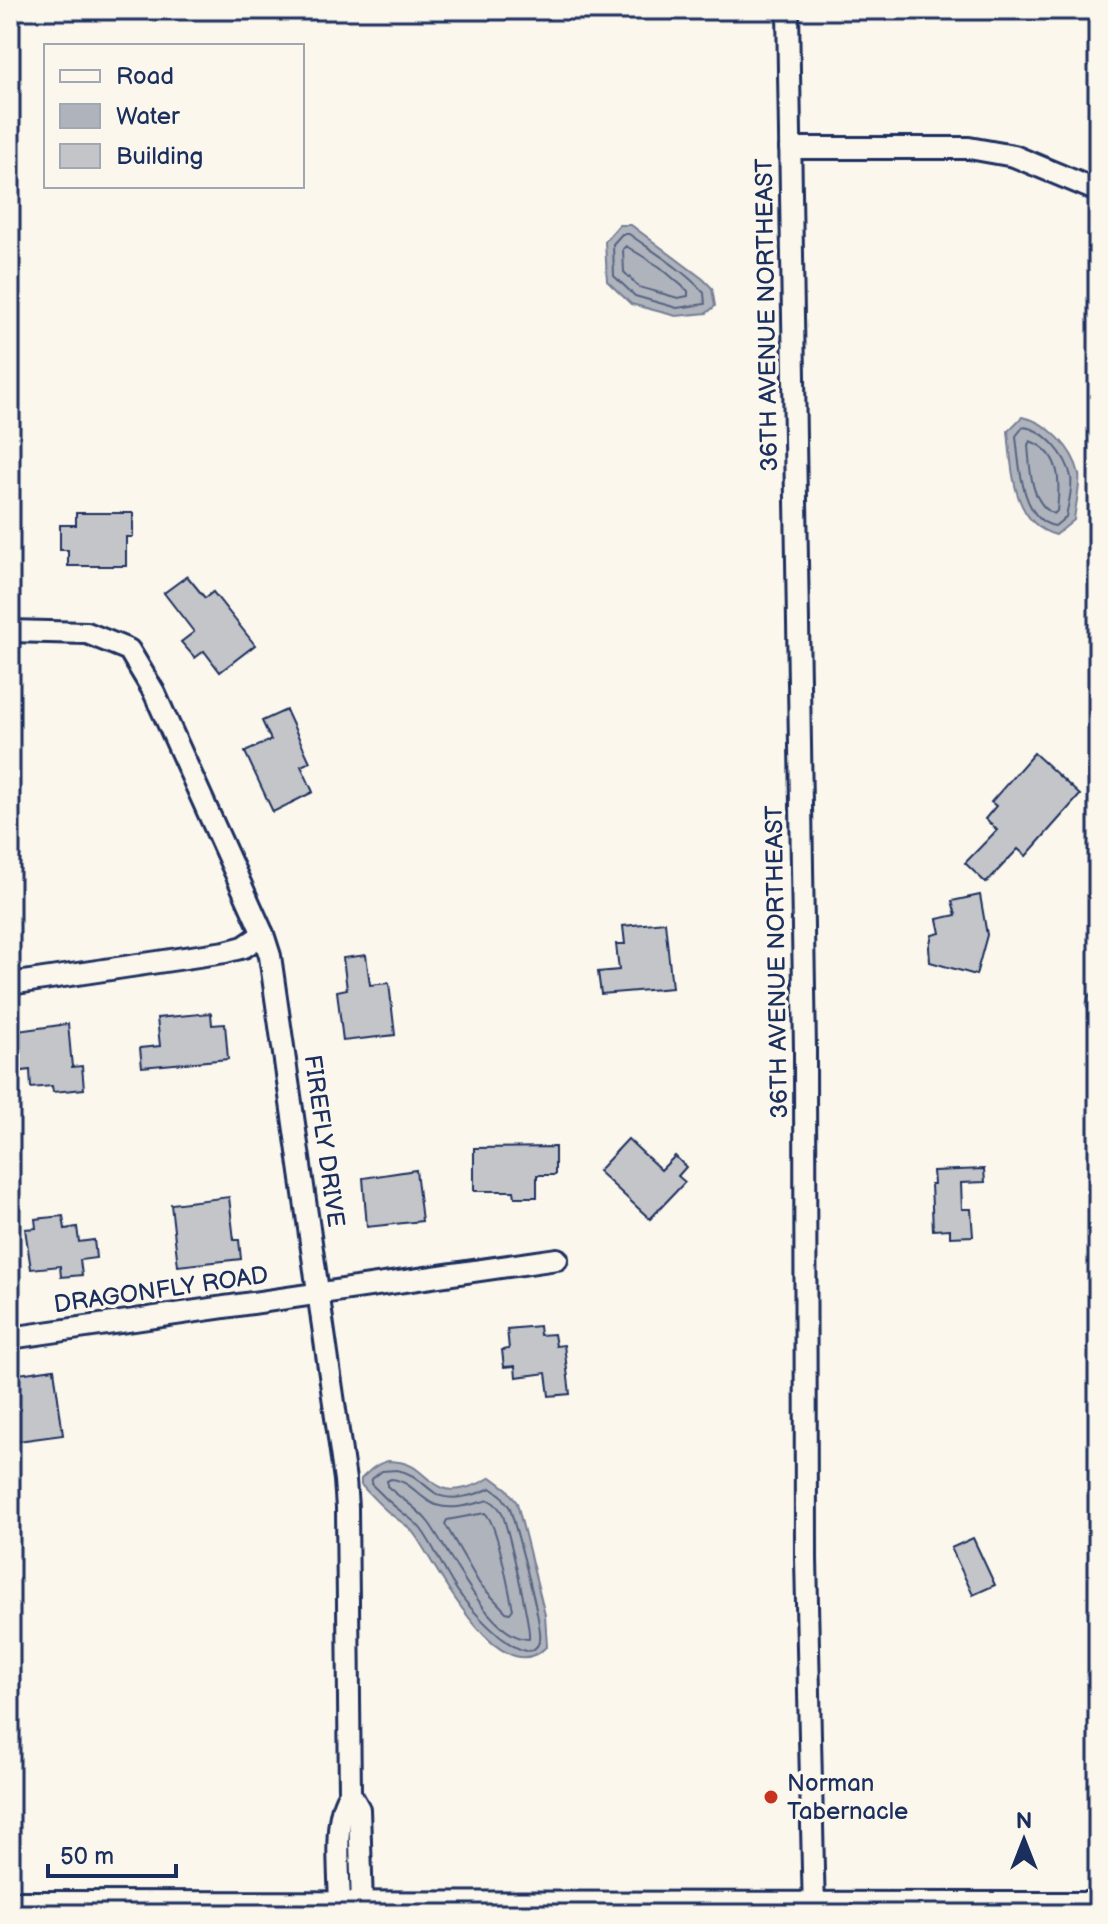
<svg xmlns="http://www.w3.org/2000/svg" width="1108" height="1924" viewBox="0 0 1108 1924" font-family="'Balsamiq Sans',sans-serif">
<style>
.water{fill:#afb3bb;stroke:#747e96;stroke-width:2}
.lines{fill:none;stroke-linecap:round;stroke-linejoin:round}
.shore{stroke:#566483;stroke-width:2}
.building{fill:#c3c5c9;stroke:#1b2f5e;stroke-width:2}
.street-casing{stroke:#1b2f5e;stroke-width:26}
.secondary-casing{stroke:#1b2f5e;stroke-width:34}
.street{stroke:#fbf7ec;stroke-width:20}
.secondary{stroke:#fbf7ec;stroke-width:28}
.poi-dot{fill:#c8321e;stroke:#fbf7ec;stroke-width:3}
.labels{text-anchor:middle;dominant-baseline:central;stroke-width:7;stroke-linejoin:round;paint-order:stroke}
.street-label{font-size:24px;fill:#1b2f5e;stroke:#fbf7ec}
.poi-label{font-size:24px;fill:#1b2f5e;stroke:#fbf7ec;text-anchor:start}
</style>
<rect width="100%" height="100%" fill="#fbf7ec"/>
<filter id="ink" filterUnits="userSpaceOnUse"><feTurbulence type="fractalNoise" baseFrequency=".0125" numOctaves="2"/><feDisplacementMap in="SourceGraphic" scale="16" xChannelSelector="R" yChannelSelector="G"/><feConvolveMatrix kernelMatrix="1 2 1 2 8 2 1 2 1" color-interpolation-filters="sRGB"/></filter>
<g filter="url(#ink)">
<g class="water">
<polygon points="619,225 631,225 703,279 712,288 715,306 707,313 676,316 631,304 607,281 605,241"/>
<path d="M 1022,417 C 1048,422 1073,448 1079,474 C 1081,484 1075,508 1074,520 L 1056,535 C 1012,524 1012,468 1008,431 Z"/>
<polygon points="1098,973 1098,1023 1086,1005 1088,997 1096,988"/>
<path d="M 388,1461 C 422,1462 419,1478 443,1488 C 456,1494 480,1484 491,1477 L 507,1489 L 517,1503 L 545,1615 L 547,1646 C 499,1696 436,1564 415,1535 C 409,1525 400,1522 392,1515 C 381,1507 371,1495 361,1485 L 361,1479 C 370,1470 376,1464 388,1461 Z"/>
</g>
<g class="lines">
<g class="shore">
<path d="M 622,234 L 629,234 C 655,253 683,269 704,293 L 705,304 L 677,308 L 635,296 L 614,276 L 613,244 Z"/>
<polygon points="626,246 660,267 688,291 688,296 678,298 639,287 624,272 623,249"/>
<path d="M 1023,427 C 1045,429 1067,456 1071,477 C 1073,488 1068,505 1066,517 L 1055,526 C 1021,521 1019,462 1016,436 Z"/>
<path d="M 1030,441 C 1062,453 1060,483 1057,511 L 1054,514 C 1030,503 1030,468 1028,445 Z"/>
<path d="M 397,1470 C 414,1473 421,1483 435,1493 C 450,1503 476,1495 491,1488 L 501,1495 L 510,1508 C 516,1529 543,1625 540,1639 C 530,1678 470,1608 462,1597 C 445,1576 437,1550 421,1529 C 414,1520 406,1516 398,1509 C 388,1502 380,1492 371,1484 L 372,1479 L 382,1471 Z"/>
<path d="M 391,1479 C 412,1481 418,1498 436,1505 C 453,1511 472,1504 489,1500 C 494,1503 499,1507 502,1513 C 508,1529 531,1625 529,1639 C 491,1641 449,1550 429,1523 C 418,1508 401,1499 387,1486 L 387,1481 Z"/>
<path d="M 485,1513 C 498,1524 508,1589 513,1609 L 510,1613 L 506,1612 L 479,1583 L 445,1524 L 447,1520 Z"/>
</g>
</g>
<g class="building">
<polygon points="76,513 133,513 133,537 126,537 126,566 68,566 68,550 60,550 60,525 76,525"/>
<polygon points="187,576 205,598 213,592 255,645 220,672 204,651 195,658 181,642 194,632 164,593"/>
<polygon points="286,710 310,762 301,766 313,792 273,812 245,752 271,740 262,721"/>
<polygon points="1034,753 1080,795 1026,856 1018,849 986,883 965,863 997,830 985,819 996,806 991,802"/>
<polygon points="980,895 987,935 976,975 930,962 929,947 932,935 940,933 937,919 956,915 952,901"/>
<polygon points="665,922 672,988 601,994 598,972 619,970 616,944 625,944 623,926"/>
<polygon points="366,955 370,985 389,983 395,1035 343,1041 337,991 347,989 343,958"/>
<polygon points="211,1013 212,1025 225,1024 228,1059 142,1067 140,1048 160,1046 157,1018"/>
<polygon points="68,1024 72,1067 82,1066 84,1089 53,1092 52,1086 31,1088 30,1070 10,1073 10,1032"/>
<polygon points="628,1139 661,1170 675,1156 686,1167 678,1176 685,1182 650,1219 598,1171"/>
<polygon points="555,1147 555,1175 537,1175 537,1197 515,1197 514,1191 474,1191 474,1148"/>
<polygon points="984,1169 985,1182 961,1183 962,1209 971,1209 973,1236 950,1237 950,1229 933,1230 931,1184 934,1184 933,1171"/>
<polygon points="416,1170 422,1221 367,1227 363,1178"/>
<polygon points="229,1197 234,1240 239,1240 241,1259 178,1266 171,1204"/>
<polygon points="63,1216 65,1229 77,1227 79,1242 94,1240 96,1258 80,1260 82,1275 61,1277 60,1266 31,1269 25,1229 36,1228 35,1219"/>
<polygon points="539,1326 540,1335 554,1334 556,1346 564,1345 570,1394 549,1396 546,1373 516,1377 515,1366 504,1367 502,1350 509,1349 507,1329"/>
<polygon points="54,1369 63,1435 10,1442 10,1418 16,1417 11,1375"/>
<polygon points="973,1538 995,1585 973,1595 951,1548"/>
</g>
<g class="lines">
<g class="street-casing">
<g id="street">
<polyline points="788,10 805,1050 806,1559 814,1914"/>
<polyline points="790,148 969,148 1014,156 1098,191"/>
<path d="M 10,631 L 87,633 L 129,650 L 154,692 L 263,934 L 270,956 L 345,1480 L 347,1508 L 350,1793 C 332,1816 340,1877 340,1907"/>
<polyline points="10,984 225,952 244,947 263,934"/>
<polyline points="10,1338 557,1259"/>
<polyline points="350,1793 359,1809 362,1907"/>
</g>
</g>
<g class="secondary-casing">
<polyline id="secondary" points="10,1906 1098,1907"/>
</g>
<use href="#street" class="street"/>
<use href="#secondary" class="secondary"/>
</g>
</g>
<circle class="poi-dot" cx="771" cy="1797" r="8"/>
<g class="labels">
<g class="street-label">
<text transform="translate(767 315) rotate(-91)">36TH AVENUE NORTHEAST</text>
<text transform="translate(777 962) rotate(-91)">36TH AVENUE NORTHEAST</text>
<text transform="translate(324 1141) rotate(82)">FIREFLY DRIVE</text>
<text transform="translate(161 1290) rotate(-8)">DRAGONFLY ROAD</text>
</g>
<g class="poi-label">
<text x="787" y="1783">Norman<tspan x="787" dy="28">Tabernacle</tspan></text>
</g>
</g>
<rect width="1108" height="1924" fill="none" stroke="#fbf7ec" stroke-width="40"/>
<rect x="20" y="20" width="1068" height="1884" fill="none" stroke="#1b2f5e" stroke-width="3" filter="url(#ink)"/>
<rect x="44" y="44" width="260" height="144" fill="#fbf7ec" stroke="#a1a7b3" stroke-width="2"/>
<rect x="60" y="70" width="40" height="12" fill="#fbf7ec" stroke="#a1a7b3" stroke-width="2"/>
<text x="116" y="84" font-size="24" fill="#1b2f5e">Road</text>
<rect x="60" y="104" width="40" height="24" fill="#afb3bb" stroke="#a1a7b3" stroke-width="2"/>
<text x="116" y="124" font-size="24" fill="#1b2f5e">Water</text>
<rect x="60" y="144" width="40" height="24" fill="#c3c5c9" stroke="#a1a7b3" stroke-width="2"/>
<text x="116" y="164" font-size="24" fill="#1b2f5e">Building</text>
<g transform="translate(1024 1840)" stroke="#fbf7ec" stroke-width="6" paint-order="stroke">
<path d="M0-6L14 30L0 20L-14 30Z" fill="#1b2f5e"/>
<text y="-12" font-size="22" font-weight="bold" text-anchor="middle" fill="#1b2f5e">N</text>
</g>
<path d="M48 1864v12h128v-12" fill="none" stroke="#1b2f5e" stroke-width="4"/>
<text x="60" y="1864" font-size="24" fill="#1b2f5e" stroke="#fbf7ec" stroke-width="6" paint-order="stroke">50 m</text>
</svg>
